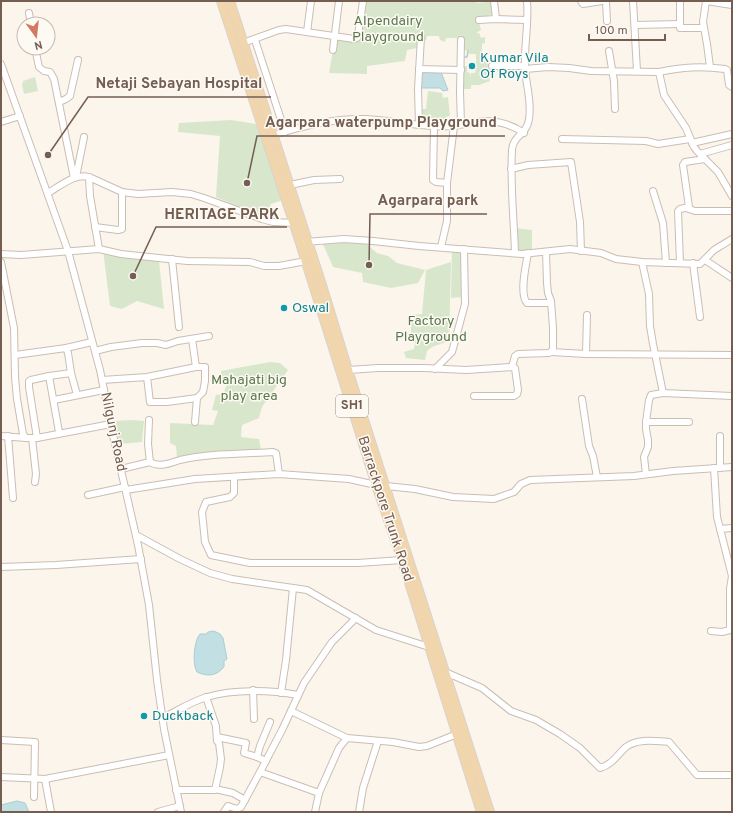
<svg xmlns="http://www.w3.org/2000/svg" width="733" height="813" viewBox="0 0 733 813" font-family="Overpass,sans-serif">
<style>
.green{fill:#d8e7cc}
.water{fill:#c2dfe3;stroke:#aaced3}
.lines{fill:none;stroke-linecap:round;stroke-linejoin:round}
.stream{stroke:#aaced3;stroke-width:1.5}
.minor-casing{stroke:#ccbdb3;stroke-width:8}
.major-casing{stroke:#d8d2ce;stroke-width:10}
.minor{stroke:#fff;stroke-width:6}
.major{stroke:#f1d6ad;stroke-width:8}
.culture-dot{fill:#0f9aa8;stroke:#fdf9f3;stroke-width:1.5}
.labels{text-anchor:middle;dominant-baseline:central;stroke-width:3;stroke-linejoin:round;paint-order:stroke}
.shield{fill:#fdf9f3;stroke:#9d8c82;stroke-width:1}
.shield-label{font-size:13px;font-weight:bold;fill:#745d51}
.park-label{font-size:14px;fill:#59784b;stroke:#fdf9f3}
.culture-label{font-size:14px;fill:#0d838f;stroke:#fdf9f3;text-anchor:start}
.street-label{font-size:14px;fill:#745d51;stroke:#fdf9f3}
.leader{fill:none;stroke:#745d51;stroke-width:1.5}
.callout-dot{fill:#745d51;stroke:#fdf9f3;stroke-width:1.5}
.callout-label{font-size:15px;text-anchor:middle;font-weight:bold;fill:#745d51;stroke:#fdf9f3;stroke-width:3;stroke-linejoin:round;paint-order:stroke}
</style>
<rect width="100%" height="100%" fill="#fbf5ec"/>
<g class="green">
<polygon points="363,1 476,1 477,3 492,1 494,14 478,18 481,30 476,33 479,33 481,38 485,37 485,43 482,44 482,54 487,53 488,67 487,67 490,81 479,85 471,85 471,89 460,89 461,66 467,66 467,72 470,73 470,78 471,73 475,73 476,68 480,68 476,68 476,54 469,54 468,51 462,50 461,34 460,38 446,38 445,42 440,40 439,36 427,36 426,41 421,40 420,36 417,48 407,50 405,61 367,66 367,74 329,73 335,38 357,40"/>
<polygon points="35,77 38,91 24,94 22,85 23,81"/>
<polygon points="428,91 442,93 443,98 448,97 450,116 446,117 446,125 421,124 422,109 426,109"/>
<polygon points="231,120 256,124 283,200 271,204 267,218 216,197 220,136 178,132 179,123"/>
<polygon points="515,228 532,230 532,251 516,250"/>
<polygon points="344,241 365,243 377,253 388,256 397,263 425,270 418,283 391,288 363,282 362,273 333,267 323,244"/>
<polygon points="452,249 464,249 462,297 451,298"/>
<polygon points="103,250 159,261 164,309 137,301 122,309 110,306"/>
<polygon points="451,262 449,341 432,347 427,351 425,360 406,358 404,352 414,349 415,343 411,333 411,315 422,314 426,270"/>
<polygon points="270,362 280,363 288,370 262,407 259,418 242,425 241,437 259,439 261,451 177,457 176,446 170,443 170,423 213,425 218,411 212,410 216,395 223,394 227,384 222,383 221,371"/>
<polygon points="134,420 144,421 142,442 119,444 114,421"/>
</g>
<g class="water">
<polygon points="420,70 441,72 448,90 443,91 440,88 419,88"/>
<path d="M 214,631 L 220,634 L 223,638 L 227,659 L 224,661 L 224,667 C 216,676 208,677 197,672 C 192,665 194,640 200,634 L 206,634 L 208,632 Z"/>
<polygon points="17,801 25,803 29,812 1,812 1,805"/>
</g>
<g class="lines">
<polyline class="stream" points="463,57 467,57 468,51"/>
<g class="minor-casing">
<g id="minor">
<polyline points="494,1 496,19"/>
<polyline points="581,1 583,4 602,1"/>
<polyline points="606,1 607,21"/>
<polyline points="633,1 637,71"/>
<polyline points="680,1 680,28 703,28"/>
<polyline points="706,1 703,22 707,44 710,67"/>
<polyline points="706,1 732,5"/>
<polyline points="29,13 31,24"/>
<polyline points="479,20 496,19 527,20"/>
<polyline points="635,25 680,24"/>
<polyline points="307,32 311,1"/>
<polyline points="255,40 285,132"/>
<polyline points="243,43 279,30 286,29 354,39 357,38 358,35 363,1"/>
<polyline points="35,48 39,67 44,71 50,72 54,79 74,178"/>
<polyline points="333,50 339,1"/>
<polyline points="609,51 614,81 615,109"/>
<polyline points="1,64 68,251 100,370 113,435 138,545 149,605 157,680 164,729 181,812"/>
<polyline points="492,66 525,66"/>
<polyline points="419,69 461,70"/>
<polyline points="525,69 548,67 569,68 591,71 659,72 664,95 686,128 694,147 697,151 718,172 732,196"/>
<path d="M 659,72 C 683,67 701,66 725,69 L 727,70 L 729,85 L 732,87"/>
<polyline points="59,102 66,99 70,96 78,60"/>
<polyline points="1,122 20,116"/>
<polyline points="461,124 460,92 461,40"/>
<polyline points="419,125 418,89 421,37"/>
<polyline points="434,126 433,180 436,182 447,183"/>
<path d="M 273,135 C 303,126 334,118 366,119 C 389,120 410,125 433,126 C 440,127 447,126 454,126"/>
<polyline points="562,139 646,141 658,144 690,139"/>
<polyline points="692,143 732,134"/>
<polyline points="700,154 732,145"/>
<polyline points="511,169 528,165 571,162 580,222 581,251"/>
<polyline points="76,177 84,137"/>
<polyline points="290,185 314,180 340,179"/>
<polyline points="653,191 663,223 666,263"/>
<path d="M 48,193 C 60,186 75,173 89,177"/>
<polyline points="686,208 695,211 732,211"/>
<polyline points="95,227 118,230 122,229 122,192"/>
<polyline points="305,242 344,239 373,241 419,246 522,254 570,249 601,253 616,259 642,262 700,264 714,250 732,239"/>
<path d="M 441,247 L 447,221 L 447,183 L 454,126 C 481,120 500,117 524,133"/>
<polyline points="99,249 90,196 89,177 122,192 138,194 172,192 191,194 204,198 262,219 273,222 294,223"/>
<path d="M 515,253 C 514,220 510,183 512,150 C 513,135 527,135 529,119 C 532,102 526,85 525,68 C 524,45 529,23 527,1"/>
<path d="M 528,253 C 526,265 519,294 527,303 L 551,303"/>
<polyline points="1,254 21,255 99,249 121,254 187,261 250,262 264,266 279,266 306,261"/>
<polyline points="172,259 179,327"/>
<polyline points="705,260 732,278"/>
<polyline points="1,262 14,328 15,377 17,399 23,434 26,438 37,438 111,424"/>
<polyline points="642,262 649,294 650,326 653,344 663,393 732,396"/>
<polyline points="680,263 678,211 680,209 689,207 683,165 685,162 705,159"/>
<polyline points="693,263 700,317"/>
<polyline points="192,339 196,367"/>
<polyline points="66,348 92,342"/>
<polyline points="95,351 111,347 142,343 157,343 166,345 178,341 209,336"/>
<polyline points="551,352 586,354 732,355"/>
<polyline points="586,354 587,315"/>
<polyline points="15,355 66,348 68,353 71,373"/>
<polyline points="512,367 515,356 518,354 549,353 551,352 553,349 553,328 551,301 548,293 547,283 546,252"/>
<polyline points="435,369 452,352 465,304 464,249"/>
<polyline points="348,370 378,368 424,368 466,370 512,367 515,368 518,390 517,394 514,396 474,396"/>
<polyline points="49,376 71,373 77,395"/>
<polyline points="102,380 147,377 196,367 205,367 205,381 203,392 197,398 167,402 150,402 147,377"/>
<polyline points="582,399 589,446 593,456 597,477"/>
<polyline points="54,400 104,390"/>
<path d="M 149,420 L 148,444 L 150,462 C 159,468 170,463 180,460 C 210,453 242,454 273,452 L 276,453 L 279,474"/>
<polyline points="195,422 197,398"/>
<polyline points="646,422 689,422"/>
<polyline points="1,436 26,438"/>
<polyline points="8,436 13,498"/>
<polyline points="720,436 720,468"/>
<polyline points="32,438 36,474 35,482"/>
<polyline points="37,438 29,387 29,381 31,380 49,376 59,432"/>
<polyline points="714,468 717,517 732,576"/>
<polyline points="121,469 150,462"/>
<polyline points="646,474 644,457 648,447 648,440 646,429 646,422 649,400 651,395 663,393"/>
<polyline points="234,477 234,493 230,497 206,502 202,512 205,542 211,555 250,563 358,563 402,560"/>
<polyline points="126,490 195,479 279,474 349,479 376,485 415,489 453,497 494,499 514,492 521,484 530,480 634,476 673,471 732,467"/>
<polyline points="88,495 125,487"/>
<polyline points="720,529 732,528"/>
<polyline points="136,535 180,559 210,573 232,579 307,590 376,630 429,647 432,646"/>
<polyline points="1,567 56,565 141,559"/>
<polyline points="356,618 332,642 304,683 282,730 260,772 319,793 339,748 347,738 393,742 419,747 427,746 457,734"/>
<polyline points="711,631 722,632 730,630 730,589 732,576"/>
<path d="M 445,672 L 482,688 L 511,711 L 536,720 L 560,734 L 580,748 L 600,768 C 612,765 617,755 626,747 C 637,738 656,741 669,742 L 697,775 L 732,775"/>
<polyline points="253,690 254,719"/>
<polyline points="281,693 286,660 293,588"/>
<polyline points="291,711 347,738"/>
<path d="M 163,718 C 177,711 192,701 207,697 C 233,689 271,690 298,695"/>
<polyline points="217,737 246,743 244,753 257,757"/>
<polyline points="1,740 35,742 34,797"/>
<polyline points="266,761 257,757 260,746 270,722"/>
<polyline points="1,777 45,779 169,755"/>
<polyline points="45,779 51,812"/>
<polyline points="215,789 233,793 245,800"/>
<polyline points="176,790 215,790 220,767 221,759 219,743 217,741 216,726 206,697"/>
<polyline points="158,812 180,806"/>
<polyline points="224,812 228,806 237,809 241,807 260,772"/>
<polyline points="315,812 319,793"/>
<polyline points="359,812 363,788 378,741"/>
</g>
</g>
<g class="major-casing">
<g id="major">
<polyline points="221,1 300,243 376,485 402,560 481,812"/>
<polyline points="230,1 322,285 348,370 490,812"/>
</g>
</g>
<use href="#minor" class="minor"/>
<use href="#major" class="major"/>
</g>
<g class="culture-dot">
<circle cx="472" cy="66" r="4"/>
<circle cx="284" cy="308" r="4"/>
<circle cx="144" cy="716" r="4"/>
</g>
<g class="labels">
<rect class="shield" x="336" y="395" width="32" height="22" rx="3"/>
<g class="shield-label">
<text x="352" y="406">SH1</text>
</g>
<g class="park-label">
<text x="388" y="21">Alpendairy<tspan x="388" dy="16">Playground</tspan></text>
<text x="431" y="321">Factory<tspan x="431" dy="16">Playground</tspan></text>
<text x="249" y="380">Mahajati big<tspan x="249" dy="16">play area</tspan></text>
</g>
<g class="culture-label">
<text x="480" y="58">Kumar Vila<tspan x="480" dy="16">Of Roys</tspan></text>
<text x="292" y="308">Oswal</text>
<text x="152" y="716">Duckback</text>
</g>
<g class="street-label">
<text transform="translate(113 432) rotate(78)">Nilgunj Road</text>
<text transform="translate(385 509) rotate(72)">Barrackpore Trunk Road</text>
</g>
</g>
<path class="leader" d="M48 155L88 97H271M247 183L257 136H505M369 265L370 214H487M133 276L156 227H287"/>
<g class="callout-dot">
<circle cx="48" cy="155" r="4"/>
<circle cx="247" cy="183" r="4"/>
<circle cx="369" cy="265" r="4"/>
<circle cx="133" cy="276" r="4"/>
</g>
<g class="callout-label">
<text x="179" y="88">Netaji Sebayan Hospital</text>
<text x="381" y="127">Agarpara waterpump Playground</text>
<text x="428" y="205">Agarpara park</text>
<text x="222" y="219">HERITAGE PARK</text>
</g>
<rect width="733" height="813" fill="none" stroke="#745d51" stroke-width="4"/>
<g transform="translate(36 36) rotate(165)"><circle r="19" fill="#fdf9f3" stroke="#c6bbb2"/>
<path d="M0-3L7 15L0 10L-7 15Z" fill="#d57861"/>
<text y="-6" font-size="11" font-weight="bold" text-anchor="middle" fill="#745d51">N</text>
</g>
<path d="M589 34v6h76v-6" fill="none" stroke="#745d51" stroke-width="2"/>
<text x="595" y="34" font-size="12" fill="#745d51" stroke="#fdf9f3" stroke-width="3" paint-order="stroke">100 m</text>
</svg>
